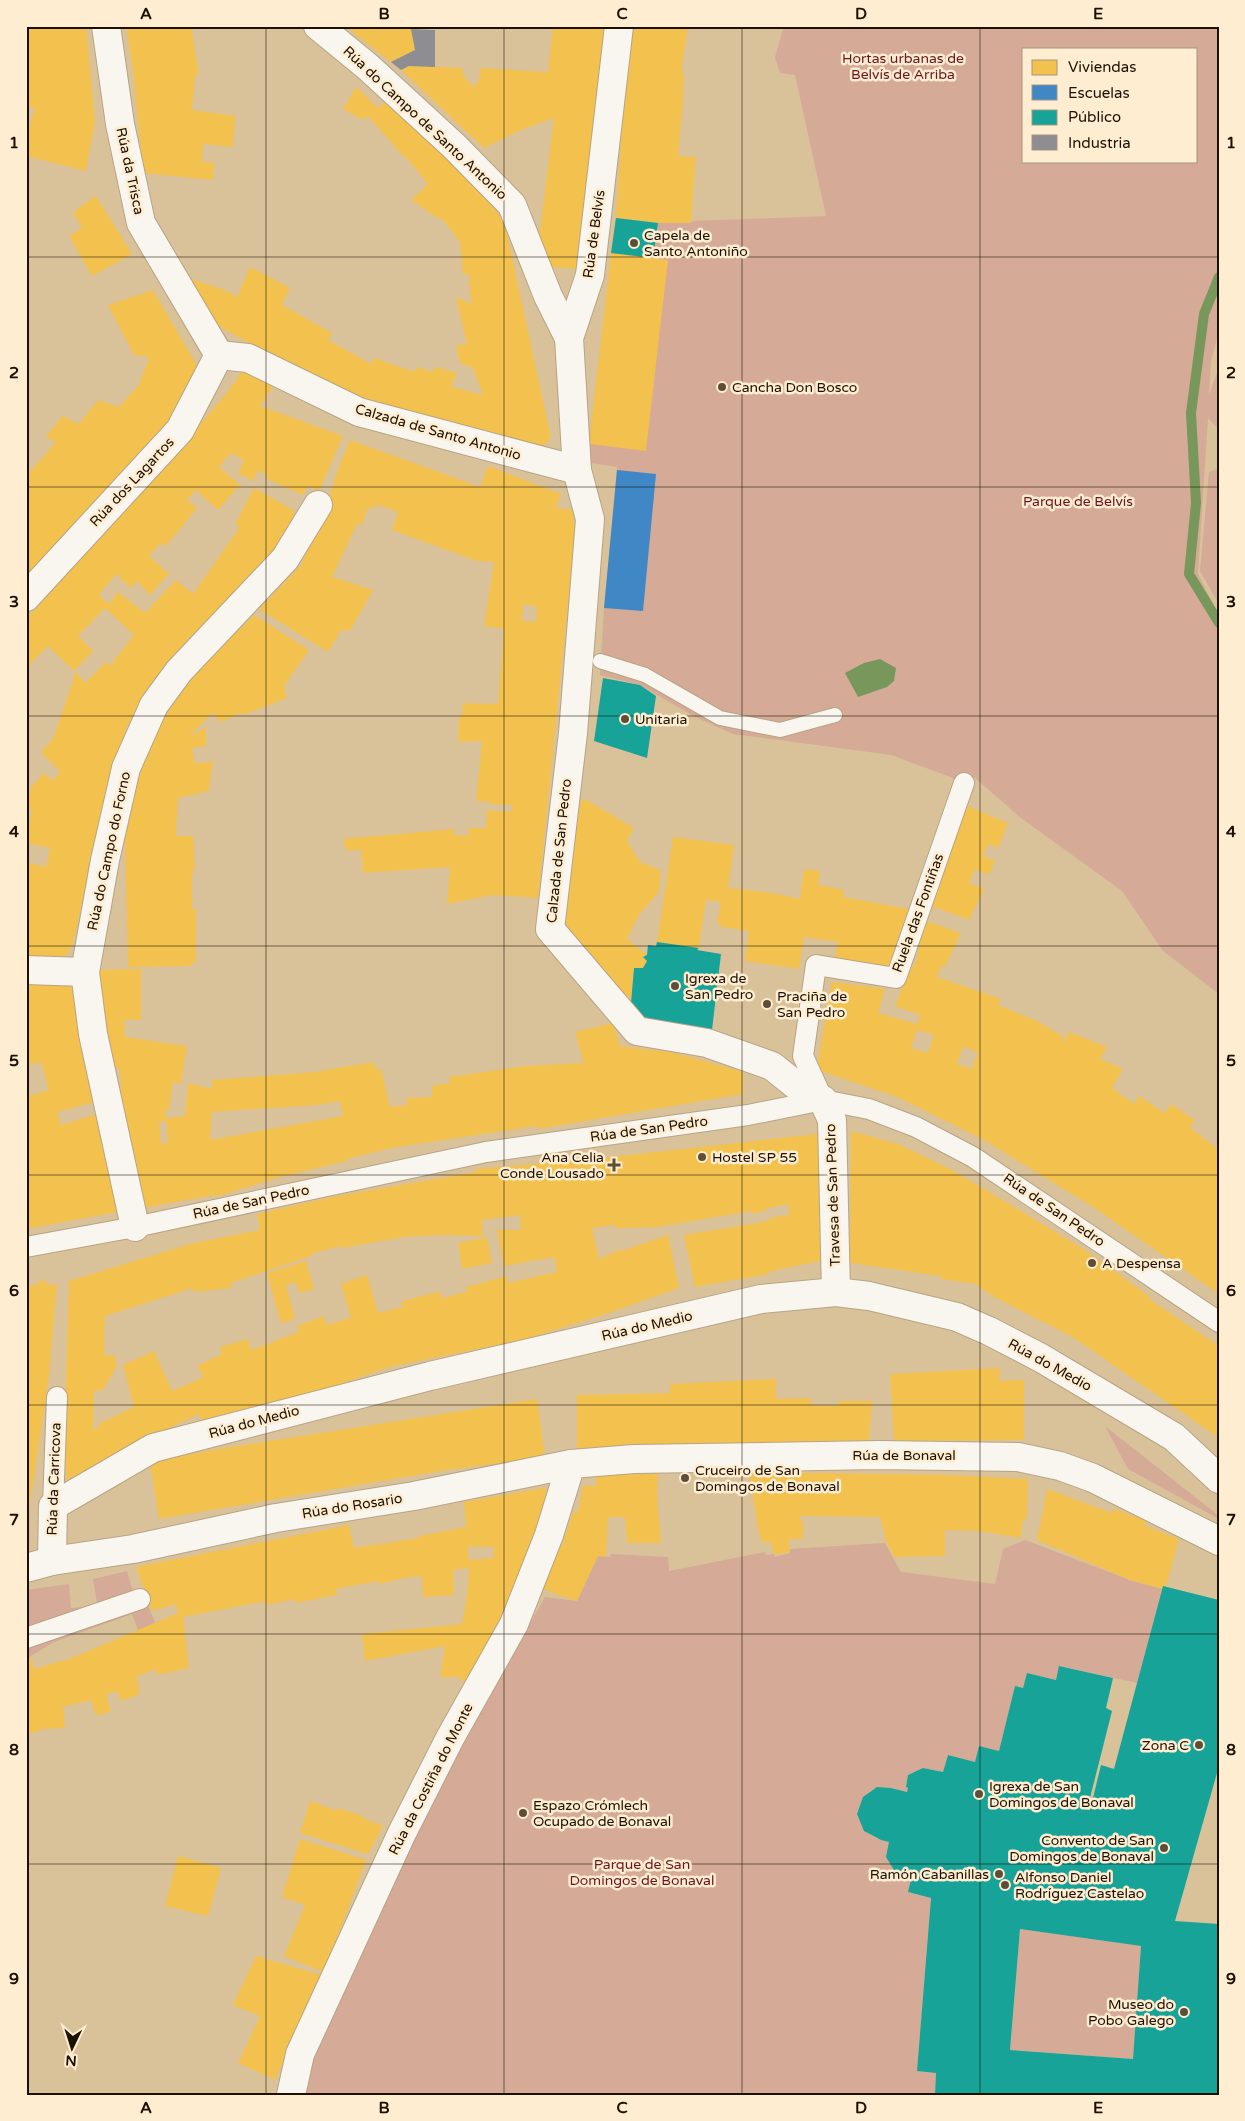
<svg xmlns="http://www.w3.org/2000/svg" width="1245" height="2121" viewBox="0 0 1245 2121" font-family="'Varela Round',sans-serif">
<style>
.green{fill:#d5aa97;fill-rule:evenodd}
.water{fill:#78985b}
.homes{fill:#f2c14e;fill-rule:evenodd}
.schools{fill:#3f88c5}
.public{fill:#17a398;fill-rule:evenodd}
.industry{fill:#8d8d92}
.lines{fill:none;stroke-linecap:round;stroke-linejoin:round}
.stream{stroke:#78985b;stroke-width:10}
.service-casing{stroke:#b7a485;stroke-width:16}
.pedestrian-casing{stroke:#b7a485;stroke-width:22}
.minor-casing{stroke:#b7a485;stroke-width:30}
.service{stroke:#f9f6f0;stroke-width:14}
.pedestrian{stroke:#f9f6f0;stroke-width:20}
.minor{stroke:#f9f6f0;stroke-width:28}
.grid{fill:none;stroke:#1c1000;stroke-width:1;stroke-opacity:0.55}
.poi-dot{fill:#5e4e36;stroke:#ffedd2;stroke-width:2}
.labels{text-anchor:middle;dominant-baseline:central;stroke-width:5;stroke-linejoin:round;paint-order:stroke}
.park-label{font-size:14px;fill:#6a1520;stroke:#ffedd2}
.street-label{font-size:14px;fill:#1c1000;stroke:#ffedd2}
.poi-label{font-size:14px;fill:#1c1000;stroke:#ffedd2;text-anchor:start}
.neatline{fill:none;stroke:#1c1000;stroke-width:2}
.grid-label{font-size:16px;text-anchor:middle;font-weight:bold;fill:#1c1000}
</style>
<rect width="100%" height="100%" fill="#d9c29a"/>
<g class="green">
<path d="M 784,26 L 1219,26 L 1219,331 L 1211,361 L 1209,395 L 1219,367 L 1219,430 L 1208,418 L 1198,574 L 1219,615 L 1219,994 L 1163,951 L 1122,891 L 1021,818 L 974,777 L 955,782 L 953,778 L 891,755 L 733,734 L 695,717 L 640,685 L 600,675 L 604,608 L 617,467 L 591,463 L 589,444 L 616,218 L 658,223 L 691,223 L 692,221 L 826,216 L 795,75 L 780,73 L 775,57 ZM 1024,49 L 1196,49 L 1196,161 L 1024,161 Z"/>
<polygon points="1219,468 1219,604 1200,571 1209,472"/>
<polygon points="1105,1426 1219,1516 1219,1519 1128,1469"/>
<path d="M 1025,1540 L 1130,1580 L 1162,1589 L 1137,1683 L 1060,1666 L 1056,1680 L 1027,1673 L 1023,1688 L 1015,1686 L 999,1751 L 979,1746 L 975,1762 L 948,1755 L 943,1772 L 923,1768 L 908,1775 L 906,1787 L 908,1788 L 907,1792 C 878,1784 868,1784 857,1814 C 865,1832 870,1838 889,1842 L 894,1870 L 905,1873 L 906,1870 L 913,1871 L 908,1892 L 931,1898 L 917,2071 L 936,2073 L 935,2095 L 300,2095 C 362,1920 454,1757 545,1597 L 577,1601 L 598,1556 L 610,1557 L 611,1554 L 668,1557 L 669,1571 L 765,1552 L 766,1555 L 774,1554 L 775,1557 L 790,1553 L 790,1549 L 885,1543 L 901,1572 L 995,1584 L 1003,1549 Z"/>
<polygon points="127,1571 137,1606 147,1602 155,1623 138,1630 132,1614 54,1642 26,1659 26,1590 69,1584 71,1608 84,1607 97,1603 93,1579"/>
<polygon points="1020,1929 1141,1946 1133,2059 1010,2050"/>
</g>
<polygon class="water" points="880,659 896,668 894,681 887,687 858,697 845,673 864,663"/>
<g class="homes">
<polygon points="38,26 86,26 95,121 86,171 26,156 26,141 35,108 26,106 26,59 29,59 26,28"/>
<polygon points="126,26 191,26 199,74 196,74 196,78 195,78 192,110 235,116 233,147 203,144 202,162 214,162 213,180 143,173 133,69"/>
<polygon points="345,26 411,26 415,50 391,62"/>
<polygon points="553,26 606,26 578,269 549,267 539,239 554,118 521,130 484,148 401,70 409,66 463,68 463,75 474,87 479,80 480,68 548,72"/>
<polygon points="631,26 688,26 681,73 684,73 683,101 678,156 696,157 691,223 658,223 616,218 624,94 626,94 629,69 626,69"/>
<polygon points="356,87 378,108 394,94 504,220 551,438 540,449 393,413 320,383 208,320 191,279 225,290 237,297 250,267 290,288 282,305 332,333 328,340 371,364 374,358 414,372 417,367 433,372 435,367 457,373 451,387 483,395 473,368 460,363 456,346 467,344 456,297 471,304 469,274 463,274 460,242 443,220 436,217 411,200 428,184 405,156 404,157 368,116 363,120 343,109"/>
<polygon points="96,196 132,254 92,276 69,236 82,228 73,212"/>
<polygon points="611,253 668,260 646,451 589,444"/>
<polygon points="153,290 198,367 180,412 26,584 26,468 31,471 56,442 46,437 62,416 79,424 98,400 119,407 139,385 149,357 134,355 108,305"/>
<polygon points="244,369 277,380 260,406 343,436 321,487 317,490 308,486 303,495 267,479 268,476 258,470 253,481 238,473 244,460 231,453 219,467 240,485 218,510 196,490 187,500 197,508 166,546 161,543 149,556 169,574 150,595 137,581 131,588 116,574 99,595 109,604 118,592 145,613 176,580 193,594 240,527 235,524 254,488 295,511 279,553 145,699 127,726 94,849 73,943 63,961 26,961 26,862 46,867 50,848 26,843 32,809 26,808 31,787 44,773 52,781 60,772 41,752 53,739 76,672 85,683 106,662 110,666 134,635 105,608 78,636 93,651 74,671 48,646 26,668 26,619 167,463 226,394"/>
<path d="M 350,440 L 480,487 L 488,466 L 561,494 L 556,508 L 575,510 L 573,523 L 576,524 L 538,898 L 493,895 L 447,904 L 450,867 L 363,873 L 361,849 L 347,851 L 343,839 L 454,829 L 453,835 L 468,836 L 469,828 L 486,828 L 487,810 L 511,812 L 512,805 L 489,804 L 490,802 L 476,801 L 482,741 L 458,742 L 459,716 L 462,716 L 463,703 L 498,704 L 504,629 L 484,626 L 494,562 L 477,561 L 392,530 L 398,512 L 376,504 L 374,509 L 368,507 L 362,525 L 357,524 L 332,577 L 373,590 L 350,631 L 342,629 L 328,652 L 259,609 L 301,565 L 324,514 L 338,469 ZM 523,604 L 537,607 L 536,622 L 522,621 Z"/>
<polygon points="254,615 309,650 284,686 287,698 243,715 240,713 221,722 212,713 189,737 206,727 206,746 192,748 195,764 213,761 209,791 178,798 176,836 193,836 195,871 192,871 192,909 196,909 196,962 191,963 192,966 128,967 125,837 129,801 142,761 159,726 190,678"/>
<polygon points="581,800 588,801 634,828 627,841 640,862 661,870 659,892 639,915 627,939 647,955 643,957 647,961 643,968 634,968 631,1003 565,929 564,908"/>
<polygon points="964,805 1008,823 998,848 988,844 983,856 995,861 989,875 975,869 969,883 984,889 969,920 929,905"/>
<polygon points="673,837 734,845 728,888 772,893 800,899 804,869 820,871 818,885 844,890 843,897 913,910 895,970 835,959 838,942 804,937 799,969 745,961 749,931 722,927 717,922 721,902 706,900 699,948 657,942"/>
<path d="M 923,920 L 961,933 L 945,967 L 941,966 L 937,977 L 1001,999 L 998,1005 L 1037,1021 L 1064,1037 L 1061,1042 L 1063,1043 L 1069,1032 L 1107,1047 L 1100,1059 L 1123,1069 L 1112,1088 L 1134,1104 L 1139,1096 L 1165,1113 L 1171,1104 L 1195,1120 L 1190,1128 L 1217,1148 L 1216,1150 L 1219,1154 L 1219,1294 L 1093,1207 L 984,1140 L 897,1097 L 820,1071 L 817,1067 L 832,982 L 885,989 L 878,1013 L 917,1024 L 920,1015 L 895,1006 L 907,976 L 917,960 ZM 917,1030 L 934,1035 L 928,1053 L 911,1048 ZM 963,1047 L 978,1052 L 972,1069 L 957,1064 Z"/>
<path d="M 141,969 L 141,1020 L 124,1020 L 125,1037 L 187,1046 L 181,1084 L 173,1082 L 169,1110 L 165,1110 L 166,1118 L 185,1116 L 188,1083 L 212,1089 L 212,1080 L 315,1072 L 373,1062 L 375,1069 L 381,1069 L 390,1107 L 407,1105 L 407,1098 L 432,1097 L 432,1086 L 450,1083 L 449,1077 L 526,1066 L 584,1063 L 575,1032 L 613,1023 L 620,1046 L 675,1053 L 743,1072 L 743,1094 L 538,1129 L 537,1126 L 392,1148 L 347,1159 L 347,1161 L 280,1177 L 215,1197 L 215,1195 L 143,1208 L 122,1110 L 120,1069 L 111,1066 L 94,970 ZM 340,1101 L 343,1116 L 210,1140 L 212,1112 L 317,1105 ZM 166,1121 L 168,1143 L 161,1143 L 159,1122 Z"/>
<polygon points="26,979 70,980 95,1102 57,1112 61,1125 97,1114 123,1211 26,1229 26,1097 49,1090 41,1062 26,1066"/>
<polygon points="851,1131 898,1144 950,1169 979,1186 1085,1250 1150,1297 1149,1299 1219,1346 1219,1438 1071,1336 994,1297 976,1284 940,1279 941,1276 850,1263"/>
<path d="M 817,1134 L 819,1134 L 821,1156 L 820,1261 L 768,1272 L 769,1274 L 695,1287 L 684,1235 L 757,1223 L 770,1220 L 769,1218 L 789,1215 L 788,1204 L 765,1209 L 765,1211 L 751,1214 L 751,1211 L 658,1227 L 616,1228 L 615,1225 L 592,1228 L 599,1259 L 621,1249 L 622,1251 L 668,1235 L 679,1288 L 603,1315 L 522,1340 L 389,1367 L 269,1409 L 247,1409 L 201,1420 L 199,1414 L 144,1440 L 67,1480 L 64,1445 L 69,1281 L 190,1244 L 260,1230 L 257,1214 L 332,1197 L 476,1172 L 476,1169 L 592,1159 ZM 520,1215 L 521,1230 L 497,1230 L 504,1266 L 554,1257 L 557,1272 L 508,1283 L 507,1276 L 466,1287 L 467,1292 L 442,1298 L 440,1292 L 425,1295 L 401,1302 L 403,1307 L 378,1313 L 367,1275 L 341,1284 L 351,1318 L 326,1325 L 324,1316 L 297,1326 L 299,1332 L 251,1350 L 248,1339 L 220,1347 L 222,1354 L 197,1366 L 204,1377 L 172,1391 L 154,1351 L 123,1365 L 134,1407 L 98,1424 L 99,1428 L 93,1429 L 94,1391 L 103,1390 L 118,1364 L 116,1364 L 116,1356 L 104,1355 L 105,1316 L 193,1288 L 193,1292 L 232,1288 L 231,1283 L 314,1255 L 313,1253 L 342,1246 L 342,1248 L 405,1237 L 440,1235 L 483,1236 L 482,1220 Z"/>
<polygon points="487,1237 492,1263 462,1269 458,1243"/>
<polygon points="306,1261 314,1289 300,1293 295,1282 286,1285 295,1319 281,1323 267,1273"/>
<polygon points="38,1281 47,1281 47,1285 57,1284 49,1376 27,1525 26,1286 38,1285"/>
<polygon points="1000,1368 999,1381 1024,1380 1024,1440 894,1441 890,1374"/>
<polygon points="776,1379 776,1399 810,1398 811,1405 838,1406 838,1401 872,1401 869,1442 577,1452 577,1395 670,1393 670,1384"/>
<polygon points="537,1399 545,1457 441,1471 159,1519 150,1463 206,1451"/>
<polygon points="749,1472 944,1475 1028,1479 1027,1519 1023,1519 1021,1538 979,1531 945,1530 945,1556 894,1557 886,1541 880,1517 800,1516 800,1521 803,1521 803,1539 789,1539 789,1553 774,1554 771,1542 763,1543 759,1534"/>
<polygon points="658,1474 657,1495 661,1543 627,1543 625,1517 608,1517 606,1557 598,1556 577,1601 558,1595 540,1587 559,1545 562,1546 573,1512 578,1512 583,1486 596,1486 596,1475"/>
<path d="M 544,1488 L 547,1491 L 524,1578 L 470,1682 L 460,1680 L 461,1677 L 440,1677 L 445,1646 L 365,1661 L 362,1634 L 462,1624 L 467,1595 L 469,1568 L 453,1570 L 454,1595 L 423,1597 L 422,1576 L 397,1579 L 397,1580 L 380,1584 L 379,1581 L 336,1589 L 337,1595 L 296,1603 L 295,1599 L 267,1605 L 267,1601 L 183,1617 L 189,1668 L 157,1675 L 156,1669 L 136,1677 L 140,1690 L 137,1691 L 139,1695 L 121,1701 L 117,1691 L 106,1695 L 111,1711 L 96,1716 L 91,1700 L 63,1707 L 65,1728 L 43,1729 L 26,1735 L 26,1659 L 31,1657 L 34,1669 L 72,1658 L 178,1613 L 176,1604 L 152,1611 L 136,1567 L 349,1525 L 354,1548 L 419,1538 L 419,1536 L 466,1527 L 464,1502 ZM 468,1547 L 494,1547 L 493,1558 L 469,1560 Z"/>
<polygon points="1047,1489 1112,1513 1114,1509 1147,1521 1145,1526 1179,1539 1166,1586 1163,1586 1162,1589 1130,1580 1037,1540"/>
<polygon points="310,1801 337,1811 338,1808 363,1816 363,1818 383,1826 368,1854 300,1833"/>
<polygon points="300,1839 366,1860 345,1917 323,1972 284,1956 305,1905 282,1897"/>
<polygon points="178,1856 221,1868 208,1916 165,1906"/>
<polygon points="256,1956 321,1975 275,2080 238,2063 260,2016 233,2005"/>
</g>
<polygon class="schools" points="617,470 656,474 643,611 604,608"/>
<g class="public">
<polygon points="616,218 658,223 653,258 611,253"/>
<polygon points="603,678 640,685 656,696 647,758 594,741"/>
<polygon points="657,942 699,948 697,950 721,954 712,1030 648,1022 631,1003 634,968 643,968 647,961 643,957 647,955 648,945 656,946"/>
<path d="M 1163,1586 L 1219,1600 L 1219,1766 L 1175,1921 L 1219,1924 L 1219,2095 L 935,2095 L 936,2073 L 917,2071 L 931,1898 L 908,1892 L 913,1871 L 906,1870 L 905,1873 L 894,1870 L 886,1857 L 889,1842 L 881,1840 L 864,1831 L 857,1814 L 863,1797 L 877,1787 L 891,1788 L 907,1792 L 908,1788 L 906,1787 L 908,1775 L 923,1768 L 943,1772 L 948,1755 L 975,1762 L 979,1746 L 999,1751 L 1015,1686 L 1023,1688 L 1027,1673 L 1056,1680 L 1059,1666 L 1113,1678 L 1106,1708 L 1112,1711 L 1087,1810 L 1090,1810 L 1101,1765 L 1114,1769 ZM 1020,1929 L 1141,1946 L 1133,2059 L 1010,2050 Z"/>
</g>
<polygon class="industry" points="411,29 435,30 435,67 409,66 401,70 391,62 415,50"/>
<g class="lines">
<polyline class="stream" points="1219,277 1204,314 1191,413 1196,503 1189,574 1219,623"/>
<g class="service-casing">
<polyline id="service" points="600,661 645,675 720,718 780,730 835,715"/>
</g>
<g class="pedestrian-casing">
<g id="pedestrian">
<polyline points="823,1100 803,1056 816,965 896,978 964,783"/>
<polyline points="26,1247 135,1227 486,1152 748,1115 823,1100 869,1109 916,1127 973,1157 1219,1322"/>
<polyline points="53,1506 57,1397"/>
<polyline points="26,1638 140,1599"/>
</g>
</g>
<g class="minor-casing">
<g id="minor">
<polyline points="106,26 120,124 141,223 219,355"/>
<polyline points="318,26 368,67 454,146 512,205 548,296 569,338"/>
<polyline points="619,26 590,275 569,338 577,470 590,519 573,733 550,929 637,1031 707,1043 772,1066 802,1090 823,1100 832,1120 836,1292"/>
<polyline points="219,355 248,358 359,412 577,470"/>
<polyline points="26,597 180,430 219,355"/>
<polyline points="26,970 85,972"/>
<polyline points="135,1227 93,1034 85,972 105,860 126,768 154,705 179,671 285,559 318,505"/>
<polyline points="52,1561 53,1506 153,1448 430,1376 761,1299 836,1292 869,1296 957,1317 989,1331 1041,1358 1174,1437 1219,1479"/>
<polyline points="26,1568 52,1561 133,1549 276,1518 414,1496 571,1464 634,1459 879,1455 1018,1457 1060,1466 1093,1478 1219,1541"/>
<polyline points="291,2095 300,2054 401,1835 450,1738 514,1624 549,1535 571,1464"/>
</g>
</g>
<use href="#service" class="service"/>
<use href="#pedestrian" class="pedestrian"/>
<use href="#minor" class="minor"/>
</g>
<path class="grid" d="M 266,26 L 266,2095M 504,26 L 504,2095M 742,26 L 742,2095M 980,26 L 980,2095M 26,257 L 1219,257M 26,487 L 1219,487M 26,716 L 1219,716M 26,946 L 1219,946M 26,1175 L 1219,1175M 26,1405 L 1219,1405M 26,1634 L 1219,1634M 26,1864 L 1219,1864"/>
<g class="poi-dot">
<circle cx="634" cy="243" r="5"/>
<circle cx="722" cy="387" r="5"/>
<circle cx="625" cy="719" r="5"/>
<circle cx="675" cy="986" r="5"/>
<circle cx="767" cy="1004" r="5"/>
<circle cx="702" cy="1157" r="5"/>
<path d="M611.5 1157.5h5v5h5v5h-5v5h-5v-5h-5v-5h5z"/>
<circle cx="1092" cy="1263" r="5"/>
<circle cx="685" cy="1478" r="5"/>
<circle cx="1199" cy="1745" r="5"/>
<circle cx="979" cy="1794" r="5"/>
<circle cx="523" cy="1813" r="5"/>
<circle cx="1164" cy="1848" r="5"/>
<circle cx="999" cy="1874" r="5"/>
<circle cx="1005" cy="1885" r="5"/>
<circle cx="1184" cy="2012" r="5"/>
</g>
<g class="labels">
<g class="park-label">
<text x="903" y="58">Hortas urbanas de<tspan x="903" dy="16">Belvís de Arriba</tspan></text>
<text x="1078" y="501">Parque de Belvís</text>
<text x="642" y="1864">Parque de San<tspan x="642" dy="16">Domingos de Bonaval</tspan></text>
</g>
<g class="street-label">
<text transform="translate(425 123) rotate(43)">Rúa do Campo de Santo Antonio</text>
<text transform="translate(130 171) rotate(78)">Rúa da Trisca</text>
<text transform="translate(594 234) rotate(-82)">Rúa de Belvís</text>
<text transform="translate(438 432) rotate(16)">Calzada de Santo Antonio</text>
<text transform="translate(132 482) rotate(-47)">Rúa dos Lagartos</text>
<text transform="translate(109 851) rotate(-78)">Rúa do Campo do Forno</text>
<text transform="translate(559 851) rotate(-84)">Calzada de San Pedro</text>
<text transform="translate(918 913) rotate(-70)">Ruela das Fontiñas</text>
<text transform="translate(649 1129) rotate(-8)">Rúa de San Pedro</text>
<text transform="translate(833 1195) rotate(-92)">Travesa de San Pedro</text>
<text transform="translate(251 1202) rotate(-12)">Rúa de San Pedro</text>
<text transform="translate(1054 1210) rotate(34)">Rúa de San Pedro</text>
<text transform="translate(647 1326) rotate(-13)">Rúa do Medio</text>
<text transform="translate(1050 1365) rotate(29)">Rúa do Medio</text>
<text transform="translate(254 1422) rotate(-15)">Rúa do Medio</text>
<text x="904" y="1455">Rúa de Bonaval</text>
<text transform="translate(54 1479) rotate(-88)">Rúa da Carricova</text>
<text transform="translate(352 1506) rotate(-9)">Rúa do Rosario</text>
<text transform="translate(431 1779) rotate(-63)">Rúa da Costiña do Monte</text>
</g>
<g class="poi-label">
<text x="644" y="235">Capela de<tspan x="644" dy="16">Santo Antoniño</tspan></text>
<text x="732" y="387">Cancha Don Bosco</text>
<text x="635" y="719">Unitaria</text>
<text x="685" y="978">Igrexa de<tspan x="685" dy="16">San Pedro</tspan></text>
<text x="777" y="996">Praciña de<tspan x="777" dy="16">San Pedro</tspan></text>
<text x="604" y="1157" text-anchor="end">Ana Celia<tspan x="604" dy="16">Conde Lousado</tspan></text>
<text x="712" y="1157">Hostel SP 55</text>
<text x="1102" y="1263">A Despensa</text>
<text x="695" y="1470">Cruceiro de San<tspan x="695" dy="16">Domingos de Bonaval</tspan></text>
<text x="1189" y="1745" text-anchor="end">Zona C</text>
<text x="989" y="1786">Igrexa de San<tspan x="989" dy="16">Domingos de Bonaval</tspan></text>
<text x="533" y="1805">Espazo Crómlech<tspan x="533" dy="16">Ocupado de Bonaval</tspan></text>
<text x="1154" y="1840" text-anchor="end">Convento de San<tspan x="1154" dy="16">Domingos de Bonaval</tspan></text>
<text x="989" y="1874" text-anchor="end">Ramón Cabanillas</text>
<text x="1015" y="1877">Alfonso Daniel<tspan x="1015" dy="16">Rodríguez Castelao</tspan></text>
<text x="1174" y="2004" text-anchor="end">Museo do<tspan x="1174" dy="16">Pobo Galego</tspan></text>
</g>
</g>
<rect width="1245" height="2121" fill="none" stroke="#ffedd2" stroke-width="55"/>
<rect x="1022" y="48" width="175" height="115" fill="#ffedd2" stroke="#a4957e"/>
<rect x="1032" y="60" width="25" height="15" fill="#f2c14e" stroke="#a4957e"/>
<text x="1068" y="72" font-size="15" fill="#1c1000">Viviendas</text>
<rect x="1032" y="85" width="25" height="15" fill="#3f88c5" stroke="#a4957e"/>
<text x="1068" y="98" font-size="15" fill="#1c1000">Escuelas</text>
<rect x="1032" y="110" width="25" height="15" fill="#17a398" stroke="#a4957e"/>
<text x="1068" y="122" font-size="15" fill="#1c1000">Público</text>
<rect x="1032" y="135" width="25" height="15" fill="#8d8d92" stroke="#a4957e"/>
<text x="1068" y="148" font-size="15" fill="#1c1000">Industria</text>
<g transform="translate(72 2048) rotate(184)" stroke="#ffedd2" stroke-width="4" paint-order="stroke">
<path d="M0-4L9 19L0 12L-9 19Z" fill="#1c1000"/>
<text y="-8" font-size="14" font-weight="bold" text-anchor="middle" fill="#1c1000">N</text>
</g>
<rect x="28" y="28" width="1190" height="2066" class="neatline"/>
<g class="grid-label">
<text x="146" y="19">A</text>
<text x="384" y="19">B</text>
<text x="622" y="19">C</text>
<text x="861" y="19">D</text>
<text x="1098" y="19">E</text>
<text x="14" y="148">1</text>
<text x="1231" y="148">1</text>
<text x="14" y="378">2</text>
<text x="1231" y="378">2</text>
<text x="14" y="607">3</text>
<text x="1231" y="607">3</text>
<text x="14" y="837">4</text>
<text x="1231" y="837">4</text>
<text x="14" y="1066">5</text>
<text x="1231" y="1066">5</text>
<text x="14" y="1296">6</text>
<text x="1231" y="1296">6</text>
<text x="14" y="1525">7</text>
<text x="1231" y="1525">7</text>
<text x="14" y="1755">8</text>
<text x="1231" y="1755">8</text>
<text x="14" y="1984">9</text>
<text x="1231" y="1984">9</text>
<text x="146" y="2113">A</text>
<text x="384" y="2113">B</text>
<text x="622" y="2113">C</text>
<text x="861" y="2113">D</text>
<text x="1098" y="2113">E</text>
</g>
</svg>
